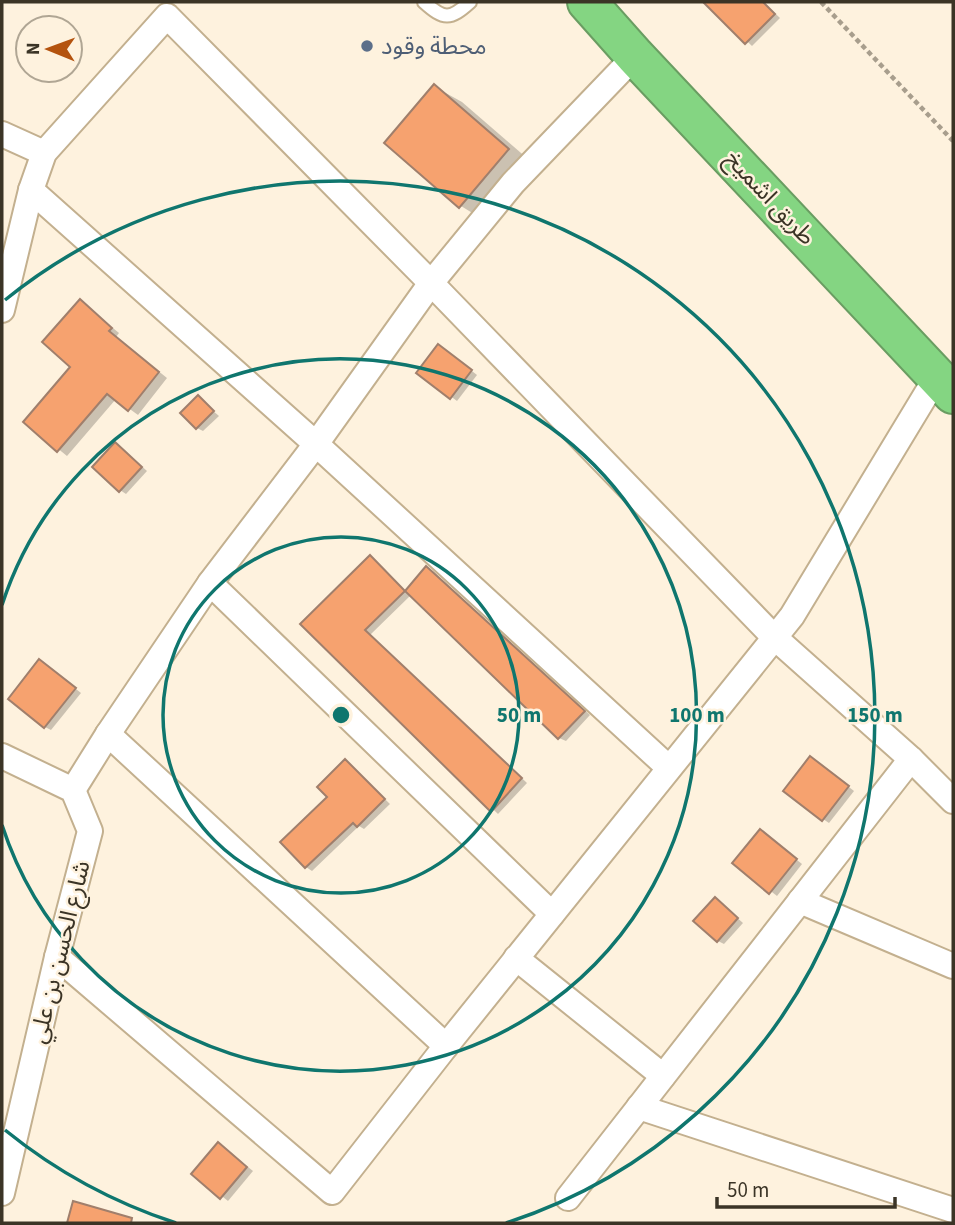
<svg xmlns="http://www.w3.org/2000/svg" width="955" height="1225" viewBox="0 0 955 1225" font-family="'Source Sans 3','Noto Sans Arabic',sans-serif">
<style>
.shadow{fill:#0003}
.building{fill:#f6a26f;stroke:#a07f6c;stroke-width:2}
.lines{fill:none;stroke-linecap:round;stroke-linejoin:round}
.lane-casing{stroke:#c3b08f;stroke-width:16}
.street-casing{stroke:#c3b08f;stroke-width:28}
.highway-casing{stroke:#6a9d62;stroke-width:42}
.path{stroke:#a89e8d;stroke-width:4.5;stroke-dasharray:5 3.5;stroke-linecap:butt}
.lane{stroke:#fff;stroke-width:12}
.street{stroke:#fff;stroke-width:24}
.highway{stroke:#84d582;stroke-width:38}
.ring{fill:none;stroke:#0f766e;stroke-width:3.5}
.service-dot{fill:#5c6f8a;stroke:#fef2de;stroke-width:2.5}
.labels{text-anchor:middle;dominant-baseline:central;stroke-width:5;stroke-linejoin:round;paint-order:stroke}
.service-label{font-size:24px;fill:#4e5e75;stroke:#fef2de;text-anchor:start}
.street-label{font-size:24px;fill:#3b3426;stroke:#fef2de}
.centre{fill:#0f766e;stroke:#fef2de;stroke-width:3.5}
.ring-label{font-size:21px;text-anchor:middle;font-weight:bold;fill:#0f766e;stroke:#fef2de;stroke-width:5;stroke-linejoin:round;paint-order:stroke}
</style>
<rect width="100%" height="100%" fill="#fef2de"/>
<g class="shadow">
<polygon points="706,2 763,2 780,18 752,46"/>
<polygon points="435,87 462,102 535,165 487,222 461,206"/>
<polygon points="80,301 119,333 116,337 167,378 138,415 116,399 67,456 25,422 72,366"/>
<polygon points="445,350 477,375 457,401 418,372"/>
<polygon points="198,398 219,416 203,431 197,428"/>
<polygon points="121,448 147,471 126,494 120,490"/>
<polygon points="370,557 406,592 427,568 433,571 590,715 566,741 559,738 411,595 370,635 527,783 498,814 302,624"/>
<polygon points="46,665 81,693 51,730 45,727"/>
<polygon points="346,761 390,804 364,829 359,826 312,871 306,867"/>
<polygon points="817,762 854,791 829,823 823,819"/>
<polygon points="766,835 802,864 777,896 735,863"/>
<polygon points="716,899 743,923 724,944 718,941"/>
<polygon points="219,1144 253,1171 228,1201 194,1174"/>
</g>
<g class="building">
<polygon points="703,2 763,2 775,14 745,44"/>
<polygon points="434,84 509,149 459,208 384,143"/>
<polygon points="80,299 112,328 109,331 159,372 128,411 107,394 57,452 23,422 70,367 42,342"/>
<polygon points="438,344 472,370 450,399 416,373"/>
<polygon points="198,395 214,411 196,429 180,413"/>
<polygon points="115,442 142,467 119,492 92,467"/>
<polygon points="370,555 405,591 365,630 522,778 491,812 300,624"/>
<polygon points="426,566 585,711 558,739 405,591"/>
<polygon points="39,659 76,688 44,728 8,699"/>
<polygon points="810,756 849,786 822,821 783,791"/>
<polygon points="345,759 385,799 357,827 353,823 305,868 280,842 327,797 317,787"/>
<polygon points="760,829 797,859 769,894 732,863"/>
<polygon points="715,897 738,918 717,942 693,921"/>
<polygon points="218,1142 247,1167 220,1199 191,1174"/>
<polygon points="73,1201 132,1218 131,1223 67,1223"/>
</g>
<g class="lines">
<g class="lane-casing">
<path id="lane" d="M 424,2 C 444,20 450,20 470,2"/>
</g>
<g class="street-casing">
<g id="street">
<polyline points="2,134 44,153"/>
<polyline points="31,190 316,444 669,768"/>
<polyline points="2,310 31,190 44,153 167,16 431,283 773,636 911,759 953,801"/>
<polyline points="210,583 552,914"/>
<polyline points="108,734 446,1046"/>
<polyline points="2,756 73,790 90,831 57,957 2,1193"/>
<polyline points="73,790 108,734 210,583 316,444 431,283 513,183 635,56"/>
<polyline points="800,901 953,966"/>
<polyline points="57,957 332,1192 446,1046 792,616 936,378"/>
<polyline points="516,958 663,1076"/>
<polyline points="639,1107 953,1210"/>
<polyline points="568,1198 911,759"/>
</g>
</g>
<g class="highway-casing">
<polyline id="highway" points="587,2 635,56 953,394"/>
</g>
<polyline class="path" points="821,2 953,141"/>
<use href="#lane" class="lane"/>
<use href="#street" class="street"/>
<use href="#highway" class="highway"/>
</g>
<g class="ring">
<circle cx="341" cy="715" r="178"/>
<path d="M2 605A356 356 0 1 1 2 825"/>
<path d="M176 1223A534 534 0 0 1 5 1130M5 300A534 534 0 1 1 506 1223"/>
</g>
<circle class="service-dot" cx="367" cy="46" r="7"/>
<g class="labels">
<g class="service-label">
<text x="381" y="46">محطة وقود</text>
</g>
<g class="street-label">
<text transform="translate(770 198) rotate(47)">طريق اشميخ</text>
<text transform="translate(60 952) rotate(-76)">شارع الحسن بن علي</text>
</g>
</g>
<circle cx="341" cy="715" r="10" class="centre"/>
<g class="ring-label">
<text x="519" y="722">50 m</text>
<text x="697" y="722">100 m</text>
<text x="875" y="722">150 m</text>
</g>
<rect width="955" height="1225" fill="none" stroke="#3b3426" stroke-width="7"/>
<g transform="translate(49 49) rotate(271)"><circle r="33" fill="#fef2de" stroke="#b0a694" stroke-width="2"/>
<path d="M0-5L12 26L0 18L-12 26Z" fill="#b4530e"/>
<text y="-10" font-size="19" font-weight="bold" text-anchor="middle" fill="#3b3426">N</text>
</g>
<path d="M717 1197v10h178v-10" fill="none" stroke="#3b3426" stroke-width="3.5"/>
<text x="727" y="1197" font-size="21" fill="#3b3426" stroke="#fef2de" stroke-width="5" paint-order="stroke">50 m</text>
</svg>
